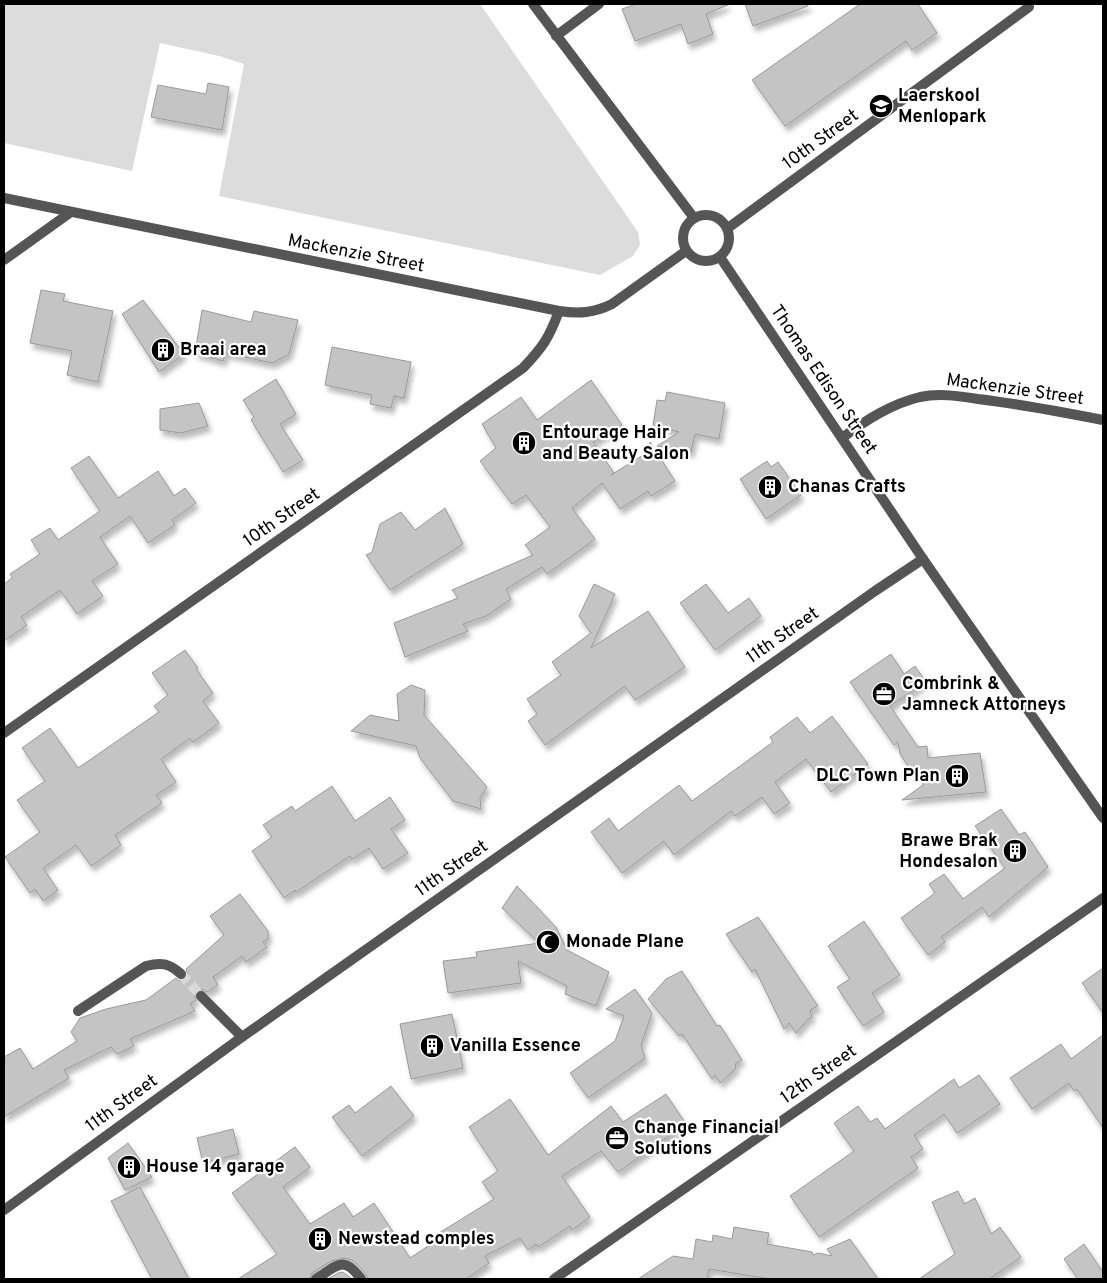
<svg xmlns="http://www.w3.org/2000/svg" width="1107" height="1283" viewBox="0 0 1107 1283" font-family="Overpass,sans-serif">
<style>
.green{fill:#dcdcdc}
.building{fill:#c4c4c4;stroke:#999;filter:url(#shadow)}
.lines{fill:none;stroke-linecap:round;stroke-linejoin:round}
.street-tunnel{stroke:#d9d9d9;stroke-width:10;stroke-dasharray:10 5;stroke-linecap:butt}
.lane{stroke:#555;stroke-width:10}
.street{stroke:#555;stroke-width:10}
.labels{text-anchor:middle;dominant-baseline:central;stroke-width:4.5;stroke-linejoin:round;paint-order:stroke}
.poi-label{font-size:18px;font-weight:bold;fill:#000;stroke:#fff;text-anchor:start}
.street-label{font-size:18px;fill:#000;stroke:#fff}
</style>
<defs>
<filter id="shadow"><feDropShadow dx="3" dy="5.5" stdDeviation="2.5" flood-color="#0004"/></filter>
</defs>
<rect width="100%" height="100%" fill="#fff"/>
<polygon class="green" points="4,4 480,4 638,232 640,245 633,256 600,275 219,196 244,64 219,56 160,43 132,171 4,143"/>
<g class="building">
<polygon points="636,4 728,4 728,5 706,14 713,34 688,44 681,24 635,41 622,9"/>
<polygon points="745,4 808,4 808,6 753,26"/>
<polygon points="860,4 918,4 937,33 912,50 906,41 785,126 752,80"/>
<polygon points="208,83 229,87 222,130 151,117 158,85 206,94"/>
<polygon points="41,290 65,294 63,301 113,311 98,382 67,375 72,351 30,343"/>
<polygon points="143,300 184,354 159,372 122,314"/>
<polygon points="202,310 251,322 254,311 298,320 289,354 272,363 226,353 223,361 195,353"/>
<polygon points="332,347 411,362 404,398 394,396 391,408 370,404 372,395 325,385"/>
<polygon points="276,379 296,414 280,424 303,460 283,472 251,420 254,417 243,400"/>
<polygon points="591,380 622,425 593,442 614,473 611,475 643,455 646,460 650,442 675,481 651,496 648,491 620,509 602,483 572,508 595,539 547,574 542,567 506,589 511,599 486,616 463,624 468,631 405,657 394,623 458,598 452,590 533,555 525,545 550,527 526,495 512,504 480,461 496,448 482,424 521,397 537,420"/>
<polygon points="667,392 725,403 719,439 695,434 691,452 657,446 679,432 653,425 657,400 665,401"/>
<polygon points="199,403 208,426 181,433 160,430 160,409"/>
<polygon points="89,456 118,498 158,471 174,496 185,488 196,503 172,520 175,525 148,543 130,516 100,537 118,564 92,581 103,596 77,614 60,590 21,617 27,625 4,641 4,584 12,578 10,574 40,554 31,540 50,528 58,540 100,511 71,468"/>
<polygon points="767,461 771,467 778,462 801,495 766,519 740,479"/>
<polygon points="445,508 463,544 390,590 366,555 372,552 380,524 401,512 415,530"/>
<polygon points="594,584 615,594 591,648 648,611 685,667 635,700 625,686 545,745 528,721 537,714 527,699 561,675 552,662 591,633 579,616"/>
<polygon points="706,584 728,613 749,598 761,616 715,650 680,603"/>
<polygon points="185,650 198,668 196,669 213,693 203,701 219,723 193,742 190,738 161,759 176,782 156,795 162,803 115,835 121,845 91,866 76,845 43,868 58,890 43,901 35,889 30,893 5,857 40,832 17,800 45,781 22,748 50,728 78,768 159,712 154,706 168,695 152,673"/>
<polygon points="891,654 904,674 915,666 926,682 890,706 918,747 927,746 928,758 980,753 986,792 902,800 923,785 921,774 914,775 900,754 898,742 894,745 850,682"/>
<polygon points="411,685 425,690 424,715 487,787 480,798 481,809 453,801 420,758 416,746 351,731 370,715 399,721 397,694"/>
<polygon points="832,716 868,764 831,792 806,759 775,782 790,803 774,814 762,797 735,816 731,811 674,855 664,841 622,873 591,832 609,818 618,831 679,785 692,801 773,742 770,737 797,717 810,733"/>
<polygon points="332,786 355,821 390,797 405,820 391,829 408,853 383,869 369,848 352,859 350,856 296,892 295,890 284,898 252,851 272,837 263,825 292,806 295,811"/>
<polygon points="1001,809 1019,835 1025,832 1048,867 989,917 982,907 941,937 945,942 928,955 901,918 935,893 929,884 944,874 963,899 1005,868 975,826"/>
<polygon points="517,886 556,927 567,950 609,972 596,1006 565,994 567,986 518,961 521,983 448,993 443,961 477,957 476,952 539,943 502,908"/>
<polygon points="240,894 268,931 268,939 263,942 267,947 246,962 242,956 213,977 218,985 207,992 202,989 197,991 194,995 196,1000 190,1004 195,1011 130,1039 134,1046 117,1054 111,1047 64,1070 69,1078 4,1117 4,1057 20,1048 33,1069 77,1041 71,1032 80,1018 106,1009 146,1000 176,978 179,981 184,980 188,976 186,969 224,935 210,916"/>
<polygon points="758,917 818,1006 810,1010 812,1017 807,1020 796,1033 789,1023 784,1029 755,969 752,972 726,934"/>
<polygon points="864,921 900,975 872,993 884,1012 863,1026 837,987 850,979 828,946"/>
<polygon points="1103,968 1103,1013 1082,983"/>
<polygon points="682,971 717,1026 720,1025 742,1060 735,1064 736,1068 720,1083 715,1075 712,1079 682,1034 679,1036 648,999 666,979"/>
<polygon points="635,989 652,1013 641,1045 645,1058 588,1098 570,1073 615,1041 624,1016 606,1009"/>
<polygon points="452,1014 463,1068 411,1079 400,1024"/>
<polygon points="1103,1035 1103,1128 1077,1089 1074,1091 1069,1083 1032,1109 1010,1078 1061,1044 1071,1059"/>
<polygon points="979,1075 1000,1104 957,1133 944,1114 914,1135 923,1149 911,1157 918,1168 819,1237 790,1196 854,1151 834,1123 858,1106 870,1122 877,1118 885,1129 954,1079 959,1088"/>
<polygon points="391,1086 414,1116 362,1156 332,1117 349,1105 355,1113"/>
<polygon points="666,1094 686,1124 618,1172 601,1151 562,1176 590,1217 572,1230 570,1226 538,1247 536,1244 528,1250 520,1238 485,1256 489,1263 466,1279 368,1279 366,1275 359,1266 352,1260 344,1258 331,1261 312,1273 309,1279 238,1279 277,1254 232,1193 295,1147 310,1167 283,1187 310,1224 344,1203 353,1217 374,1203 410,1258 440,1238 439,1233 494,1199 482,1182 498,1171 469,1127 510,1099 548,1155 611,1106 623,1122"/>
<polygon points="233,1129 239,1154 203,1163 197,1138"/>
<polygon points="128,1143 152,1177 125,1190 108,1158"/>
<polygon points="140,1187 189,1279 152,1279 111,1201"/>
<polygon points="958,1191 964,1204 975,1198 991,1234 1000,1227 1021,1257 989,1279 919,1279 955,1254 932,1202"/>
<polygon points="734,1227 769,1233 767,1244 812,1252 813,1255 818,1253 832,1256 827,1249 850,1239 878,1279 770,1279 709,1269 707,1279 638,1279 673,1256 693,1259 696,1239 712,1242 713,1235 732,1239"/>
<polygon points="1084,1244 1103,1272 1103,1279 1078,1279 1064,1259"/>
<polygon points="343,1272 352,1279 328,1279 338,1273"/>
</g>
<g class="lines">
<polyline class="street-tunnel" points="181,974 201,996"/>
<polyline class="lane" points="556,36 599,4"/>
<g class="street">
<polyline points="533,4 694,218"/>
<path d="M 4,198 L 559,311 C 579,314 594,313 612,304 L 686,251"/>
<circle cx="706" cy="238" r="23"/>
<polyline points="728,228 1029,7"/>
<polyline points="720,257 923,559 1103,818"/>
<polyline points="4,260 71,212"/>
<path d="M 842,438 C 866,420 891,404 920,397 C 939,393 959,396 978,399 C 1020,404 1062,412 1103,420"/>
<path d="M 4,733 L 523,368 C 543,347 549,338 559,311"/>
<polyline points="201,996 242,1037"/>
<path d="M 78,1011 L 146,966 C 161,962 169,963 181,974"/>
<polyline points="4,1210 242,1037 875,591 923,559"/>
<path d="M 316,1279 C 337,1266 343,1254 361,1279"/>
<polyline points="554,1279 1103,898"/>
</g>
</g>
<defs>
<g id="school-disc" transform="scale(1.25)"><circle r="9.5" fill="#000" stroke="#fff"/><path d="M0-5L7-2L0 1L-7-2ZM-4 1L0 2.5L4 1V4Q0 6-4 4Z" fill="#fff"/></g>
<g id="building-disc" transform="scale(1.25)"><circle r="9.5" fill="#000" stroke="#fff"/><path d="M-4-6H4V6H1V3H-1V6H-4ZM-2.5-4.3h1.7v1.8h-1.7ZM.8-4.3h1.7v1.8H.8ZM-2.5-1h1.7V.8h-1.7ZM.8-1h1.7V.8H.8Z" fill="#fff"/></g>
<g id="office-disc" transform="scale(1.25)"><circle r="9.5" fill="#000" stroke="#fff"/><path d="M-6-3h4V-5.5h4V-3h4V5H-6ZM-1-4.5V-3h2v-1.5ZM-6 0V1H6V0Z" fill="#fff"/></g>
<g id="mosque-disc" transform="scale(1.25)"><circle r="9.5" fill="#000" stroke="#fff"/><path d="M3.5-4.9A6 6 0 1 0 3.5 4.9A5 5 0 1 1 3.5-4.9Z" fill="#fff"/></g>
</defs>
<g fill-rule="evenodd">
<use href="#school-disc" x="881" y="106"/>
<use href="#building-disc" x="163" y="350"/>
<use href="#building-disc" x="524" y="443"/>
<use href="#building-disc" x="770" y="487"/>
<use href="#office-disc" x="884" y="694"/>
<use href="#building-disc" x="957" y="776"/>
<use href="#building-disc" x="1015" y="851"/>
<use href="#mosque-disc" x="548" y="942"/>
<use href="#building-disc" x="432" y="1046"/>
<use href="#office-disc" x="617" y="1138"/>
<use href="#building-disc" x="129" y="1167"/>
<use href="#building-disc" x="320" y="1239"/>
</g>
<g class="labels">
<g class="poi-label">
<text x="898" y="96">Laerskool<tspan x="898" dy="21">Menlopark</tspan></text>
<text x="180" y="350">Braai area</text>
<text x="542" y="433">Entourage Hair<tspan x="542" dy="21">and Beauty Salon</tspan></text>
<text x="788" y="487">Chanas Crafts</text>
<text x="902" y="684">Combrink &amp;<tspan x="902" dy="21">Jamneck Attorneys</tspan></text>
<text x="940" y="776" text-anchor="end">DLC Town Plan</text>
<text x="998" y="841" text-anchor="end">Brawe Brak<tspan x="998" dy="21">Hondesalon</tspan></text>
<text x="566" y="942">Monade Plane</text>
<text x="450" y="1046">Vanilla Essence</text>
<text x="634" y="1128">Change Financial<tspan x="634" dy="21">Solutions</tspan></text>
<text x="146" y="1167">House 14 garage</text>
<text x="338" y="1239">Newstead comples</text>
</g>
<g class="street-label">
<text transform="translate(821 140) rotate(-36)">10th Street</text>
<text transform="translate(356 254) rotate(11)">Mackenzie Street</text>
<text transform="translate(823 380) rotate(56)">Thomas Edison Street</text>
<text transform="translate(1015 390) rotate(8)">Mackenzie Street</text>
<text transform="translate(282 518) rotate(-35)">10th Street</text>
<text transform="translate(783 636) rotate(-35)">11th Street</text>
<text transform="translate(452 869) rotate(-35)">11th Street</text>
<text transform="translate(819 1075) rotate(-35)">12th Street</text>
<text transform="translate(122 1104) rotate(-36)">11th Street</text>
</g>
</g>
<rect width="1107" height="1283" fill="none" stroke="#000000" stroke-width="10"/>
</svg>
